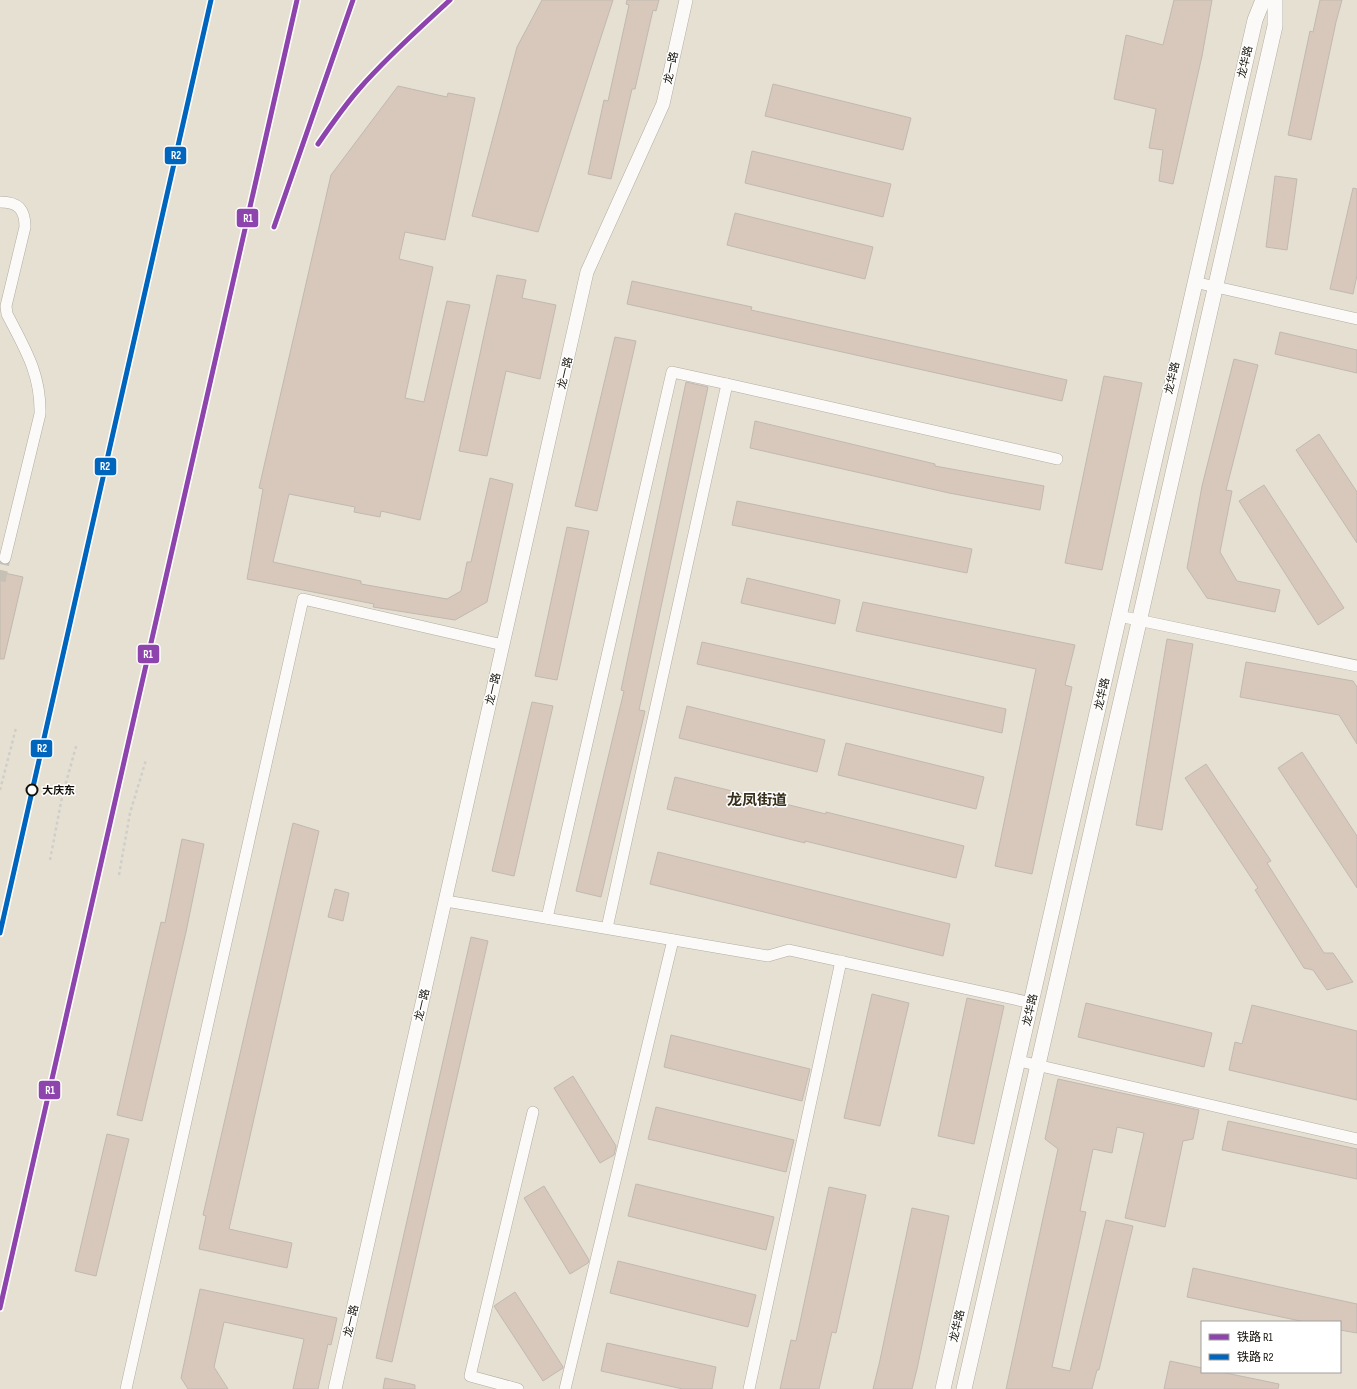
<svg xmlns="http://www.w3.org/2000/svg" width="1357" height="1389" viewBox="0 0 1357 1389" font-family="'Sofia Sans Condensed','Noto Sans SC',sans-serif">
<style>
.building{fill:#d7c8bb;stroke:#c1b9b0}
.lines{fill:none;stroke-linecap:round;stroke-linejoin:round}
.minor-tunnel{stroke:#c6c1b4;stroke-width:11;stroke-dasharray:11 5.5;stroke-linecap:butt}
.minor-casing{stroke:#b1aca2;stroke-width:12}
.tertiary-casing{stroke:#b1aca2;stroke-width:14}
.secondary-casing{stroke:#b1aca2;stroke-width:16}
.path{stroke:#d0ceca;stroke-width:2.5;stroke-dasharray:3 3;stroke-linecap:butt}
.minor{stroke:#fbfaf8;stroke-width:11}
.tertiary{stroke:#fbfaf8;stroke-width:13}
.secondary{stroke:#fbfaf8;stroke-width:15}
.rail-1-casing{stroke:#fff;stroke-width:8}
.rail-2-casing{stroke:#fff;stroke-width:8}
.rail-1{stroke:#8e44ad;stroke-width:5}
.rail-2{stroke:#0065bd;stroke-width:5}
.stop-dot{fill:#fff;stroke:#130f07;stroke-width:2}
.labels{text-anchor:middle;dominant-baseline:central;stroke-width:3;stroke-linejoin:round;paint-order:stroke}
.street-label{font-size:11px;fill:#130f07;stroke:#fff}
.stop-label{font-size:11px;font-weight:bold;fill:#130f07;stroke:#fff;text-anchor:start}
.district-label{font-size:15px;font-weight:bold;fill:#39301c;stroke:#fff}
.line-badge{stroke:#fff;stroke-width:1.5}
.badge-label{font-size:11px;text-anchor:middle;font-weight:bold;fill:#fff}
</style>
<rect width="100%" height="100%" fill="#e6e0d2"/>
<g class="building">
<polygon points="542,0 613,0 538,232 472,216 517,47"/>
<polygon points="627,0 659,0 656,11 653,10 635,89 632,89 611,179 588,174 604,100 608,101 629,5 626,4"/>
<polygon points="1174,0 1212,0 1202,56 1173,184 1159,181 1163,150 1149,148 1156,109 1114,99 1126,35 1163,45"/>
<polygon points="1320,0 1342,0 1336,22 1311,140 1288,135 1310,31 1313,32"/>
<polygon points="773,84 911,118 903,150 765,116"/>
<polygon points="398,86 447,97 448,93 475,98 445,240 405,232 399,259 433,267 405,398 424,402 447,301 470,305 420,520 381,511 380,517 354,512 355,507 289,494 273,562 361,581 361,584 447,599 461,591 467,562 471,562 490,478 513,484 487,602 455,620 373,607 374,604 247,579 263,489 259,488 331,175"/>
<polygon points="752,151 891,184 883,217 745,183"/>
<polygon points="1275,176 1297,179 1287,250 1266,247"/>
<polygon points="1353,188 1357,189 1357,275 1353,294 1330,289"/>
<polygon points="735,213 873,247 865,279 727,245"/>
<polygon points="497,275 526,280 522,298 556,305 540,379 506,371 487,456 459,451"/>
<polygon points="632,281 752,307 751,310 1067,380 1062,401 627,304"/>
<polygon points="1280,332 1357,350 1357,373 1275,354"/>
<polygon points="615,337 636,341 597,511 575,506"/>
<polygon points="1234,359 1258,365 1226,490 1232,491 1220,552 1237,581 1280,590 1275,612 1207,598 1187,568 1202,486"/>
<polygon points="1104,376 1142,383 1102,570 1065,563"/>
<polygon points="686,382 708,387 639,710 645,711 601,897 576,891 624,691 621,690"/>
<polygon points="755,421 935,464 935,466 1044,486 1040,510 949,493 750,448"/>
<polygon points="1319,434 1357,492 1357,543 1296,450"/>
<polygon points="1264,485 1344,608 1318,625 1239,501"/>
<polygon points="737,501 972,549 967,573 732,525"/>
<polygon points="567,527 589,531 557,680 535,676"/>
<polygon points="0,572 23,577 4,659 0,659"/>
<polygon points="747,578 840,600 835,624 741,603"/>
<polygon points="863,602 1075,645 1065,685 1072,687 1032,874 995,866 1036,669 856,631"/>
<polygon points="1167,639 1193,644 1162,830 1136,825"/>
<polygon points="702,642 1006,709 1002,733 697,664"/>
<polygon points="1246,662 1353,681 1357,687 1357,744 1339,715 1240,697"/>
<polygon points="532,702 553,706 514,876 492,871"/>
<polygon points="687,706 825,740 817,772 679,738"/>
<polygon points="846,743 984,777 976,809 838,775"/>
<polygon points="1302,752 1357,836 1357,888 1278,768"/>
<polygon points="1206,764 1271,861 1267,863 1324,953 1333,953 1353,982 1327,990 1313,970 1304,968 1255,890 1258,888 1185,778"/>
<polygon points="675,777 826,814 826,812 964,846 956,878 805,841 805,843 667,809"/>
<polygon points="293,823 319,831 229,1229 292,1243 287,1268 199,1249 206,1216 203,1215"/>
<polygon points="182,839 204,844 186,932 142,1121 117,1115 161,922 165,923"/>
<polygon points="658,852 950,924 943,956 650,884"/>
<polygon points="335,889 349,893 343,921 328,917"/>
<polygon points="471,937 488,941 392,1362 376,1358"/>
<polygon points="872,994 909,1003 880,1126 844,1118"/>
<polygon points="967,998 1004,1006 974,1144 938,1136"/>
<polygon points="1086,1003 1212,1033 1204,1067 1078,1037"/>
<polygon points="1252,1005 1357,1031 1357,1100 1229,1070 1235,1042 1242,1044"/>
<polygon points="671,1035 810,1069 802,1101 664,1067"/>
<polygon points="573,1076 616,1146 614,1155 600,1163 554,1088"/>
<polygon points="1058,1079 1199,1110 1193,1139 1183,1141 1165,1227 1125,1218 1144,1133 1117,1127 1112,1153 1093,1149 1080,1211 1086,1212 1052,1367 1070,1371 1106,1220 1133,1226 1099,1370 1097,1370 1092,1389 1006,1389 1058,1149 1045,1139"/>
<polygon points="656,1107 794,1140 786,1172 648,1139"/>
<polygon points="1228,1121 1357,1149 1357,1179 1222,1150"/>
<polygon points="107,1134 129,1139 96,1276 75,1271"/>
<polygon points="636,1184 774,1217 766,1250 628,1216"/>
<polygon points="544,1186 589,1260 588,1263 570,1274 524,1198"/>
<polygon points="829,1187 866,1195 836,1333 832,1332 819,1389 780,1389 791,1340 796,1341"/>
<polygon points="912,1208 949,1216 917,1369 912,1389 873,1389 880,1360"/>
<polygon points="618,1261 756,1295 748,1327 610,1293"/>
<polygon points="1193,1268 1357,1304 1357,1333 1340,1330 1340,1322 1305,1322 1187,1297"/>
<polygon points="200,1289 337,1318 331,1345 328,1344 318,1389 293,1389 304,1339 224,1322 214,1367 228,1389 188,1389 181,1378"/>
<polygon points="515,1292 563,1367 563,1368 543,1381 494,1306"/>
<polygon points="607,1343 716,1367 712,1389 683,1389 601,1371"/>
<polygon points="1170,1361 1202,1368 1202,1372 1221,1372 1279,1384 1278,1389 1164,1389"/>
<polygon points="385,1378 415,1385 415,1389 383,1389"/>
</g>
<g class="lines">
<polyline class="minor-tunnel" points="0,581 5,558"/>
<g class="minor-casing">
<g id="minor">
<path d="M 0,202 C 18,202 25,209 25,227 L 6,306 L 7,314 C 25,349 41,374 40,414 L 5,558"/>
<polyline points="1194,282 1357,319"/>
<polyline points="727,384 1057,459"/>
<polyline points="1119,616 1357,666"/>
<polyline points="446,901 768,956 789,950 1032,1003"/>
<polyline points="547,918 672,372 727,384 607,928"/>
<polyline points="1019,1061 1357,1139"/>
<polyline points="126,1389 303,599 503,645"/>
<polyline points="518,1389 470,1376 533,1112"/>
<polyline points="565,1389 673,940"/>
<polyline points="749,1389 841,961"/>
</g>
</g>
<g class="tertiary-casing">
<polyline id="tertiary" points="335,1389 587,272 663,104 686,0"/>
</g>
<g class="secondary-casing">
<g id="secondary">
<path d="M 943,1389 C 1049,933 1148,476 1255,20 L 1263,0"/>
<polyline points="964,1389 1275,26 1275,0"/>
</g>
</g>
<g class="path">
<polyline points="0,790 16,728"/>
<polyline points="50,860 62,797 77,743"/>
<polyline points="119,875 130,813 146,760"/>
</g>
<use href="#minor" class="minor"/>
<use href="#tertiary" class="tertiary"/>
<use href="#secondary" class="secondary"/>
<g class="rail-1-casing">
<g id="rail-1">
<path d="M 318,144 C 331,125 345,105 360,88 C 388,56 420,28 450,0"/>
<polyline points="274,227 353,0"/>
<polyline points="0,1308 297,0"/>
</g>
</g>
<g class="rail-2-casing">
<polyline id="rail-2" points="0,933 211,0"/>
</g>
<use href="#rail-1" class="rail-1"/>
<use href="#rail-2" class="rail-2"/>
</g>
<circle class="stop-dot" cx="32" cy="790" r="5.5"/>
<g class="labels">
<g class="street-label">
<text transform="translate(1245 62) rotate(-77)">龙华路</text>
<text transform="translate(671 68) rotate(-78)">龙一路</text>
<text transform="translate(565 373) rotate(-77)">龙一路</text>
<text transform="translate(1172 378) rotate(-77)">龙华路</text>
<text transform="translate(493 689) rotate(-77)">龙一路</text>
<text transform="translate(1102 694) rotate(-77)">龙华路</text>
<text transform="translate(422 1005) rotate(-77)">龙一路</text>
<text transform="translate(1030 1010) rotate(-77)">龙华路</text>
<text transform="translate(351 1321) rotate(-77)">龙一路</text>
<text transform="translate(957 1326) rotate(-77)">龙华路</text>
</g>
<g class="stop-label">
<text x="42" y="790">大庆东</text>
</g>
<g class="district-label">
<text x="757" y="800">龙凤街道</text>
</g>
</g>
<g class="line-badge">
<rect x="164" y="146" width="23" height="19" rx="4" fill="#0065bd"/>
<rect x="236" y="208" width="23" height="20" rx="4" fill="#8e44ad"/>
<rect x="94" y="457" width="23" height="19" rx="4" fill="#0065bd"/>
<rect x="137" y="644" width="23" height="20" rx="4" fill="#8e44ad"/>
<rect x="30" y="739" width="23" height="19" rx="4" fill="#0065bd"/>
<rect x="38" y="1080" width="23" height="20" rx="4" fill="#8e44ad"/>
</g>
<g class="badge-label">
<text x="176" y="159">R2</text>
<text x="248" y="222">R1</text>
<text x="105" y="470">R2</text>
<text x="148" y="658">R1</text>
<text x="42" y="752">R2</text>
<text x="50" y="1094">R1</text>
</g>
<rect x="1201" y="1321" width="140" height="52" fill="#ffffff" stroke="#a19f9c"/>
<rect x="1209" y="1334" width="20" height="6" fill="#8e44ad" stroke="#a19f9c"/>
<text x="1237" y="1341" font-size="12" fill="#130f07">铁路 R1</text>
<rect x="1209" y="1354" width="20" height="6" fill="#0065bd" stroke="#a19f9c"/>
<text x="1237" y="1361" font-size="12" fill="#130f07">铁路 R2</text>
</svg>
